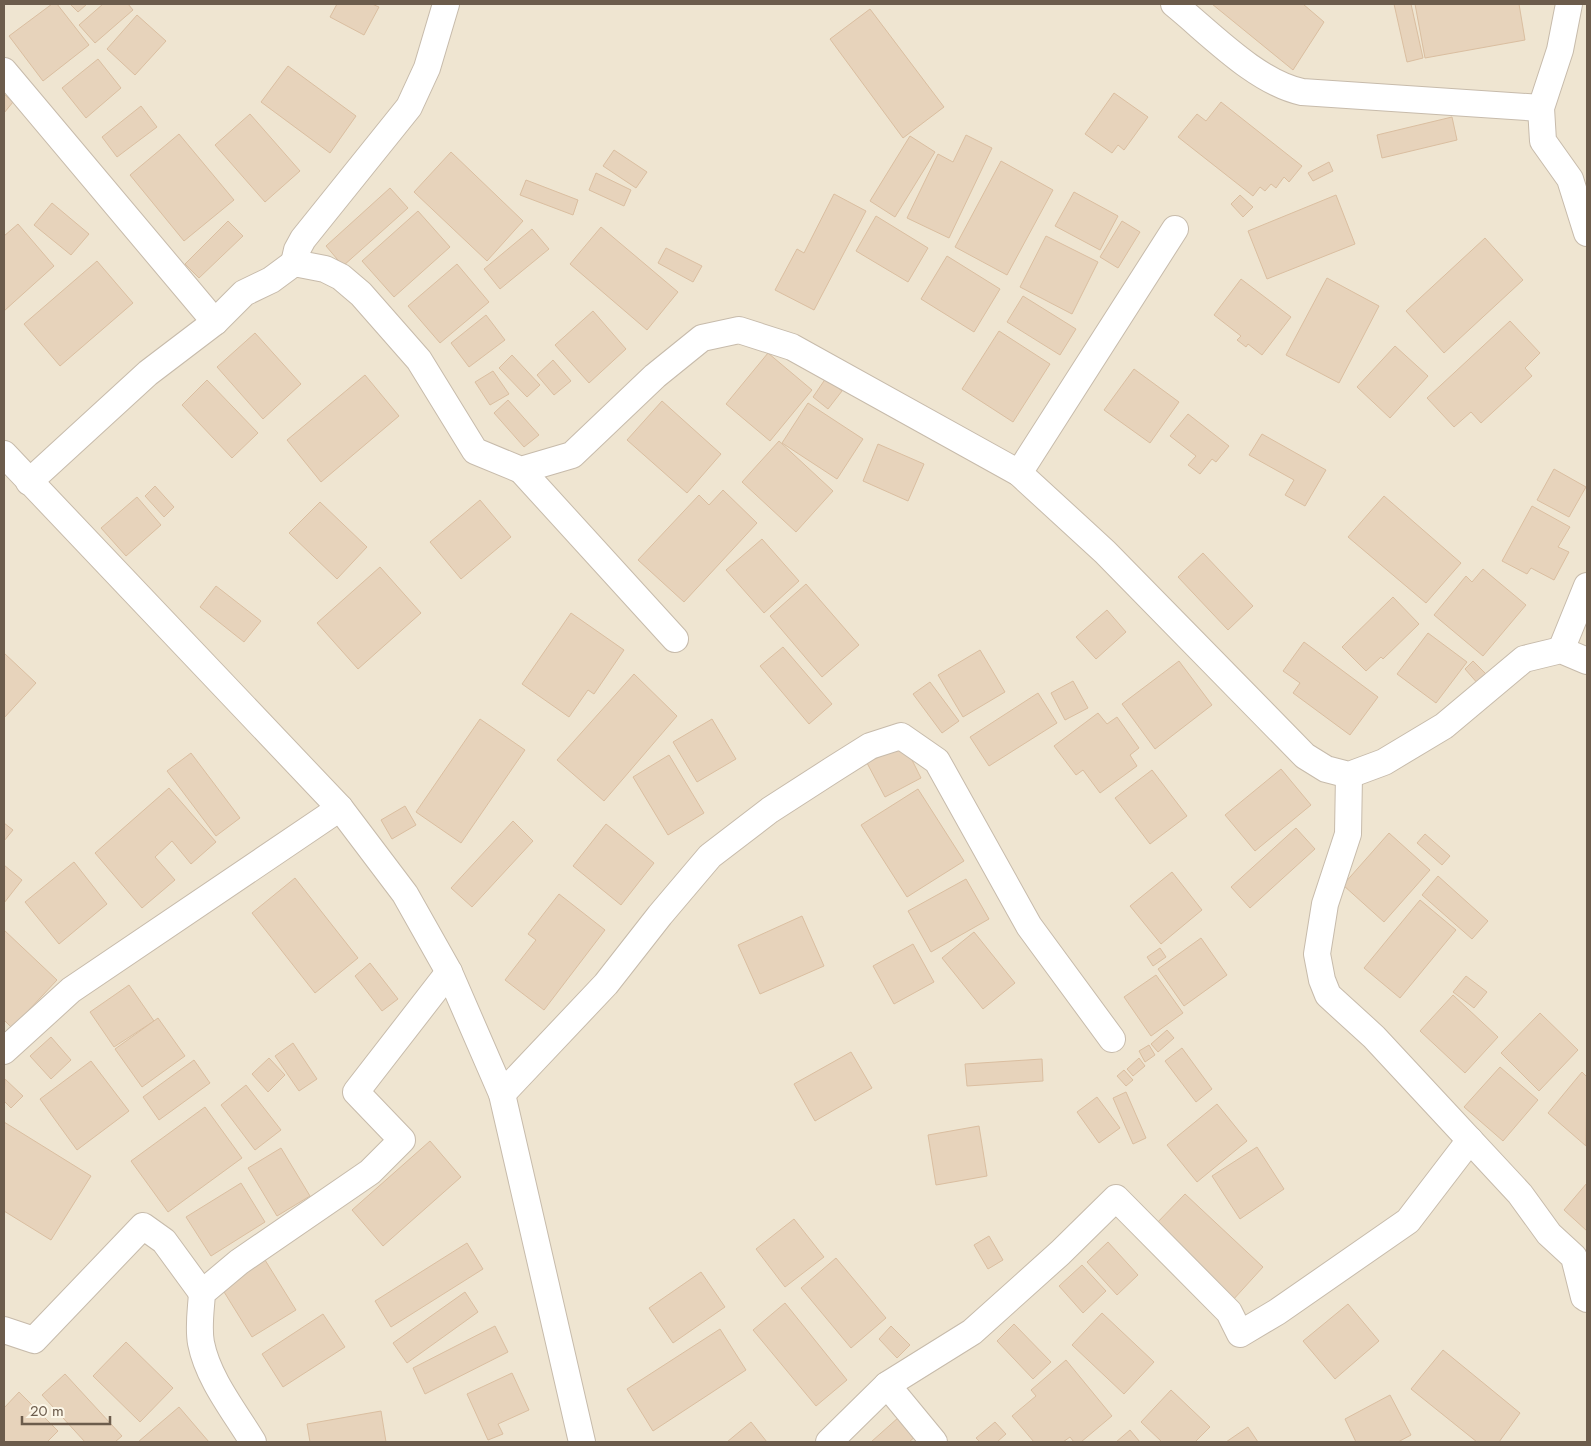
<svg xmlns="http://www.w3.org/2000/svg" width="1591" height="1446" viewBox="0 0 1591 1446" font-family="Jost,sans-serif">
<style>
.residential{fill:#efe5d1}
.building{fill:#e7d3bb;stroke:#dabea0}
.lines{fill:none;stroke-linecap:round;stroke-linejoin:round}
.minor-casing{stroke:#c7bbab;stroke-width:28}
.minor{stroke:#fff;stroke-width:26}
</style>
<rect width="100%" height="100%" fill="#f8f2e2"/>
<rect class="residential" x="4" y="4" width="1583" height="1438"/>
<g class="building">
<polygon points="52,4 57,4 89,45 43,81 9,36"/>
<polygon points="70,4 87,4 78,12"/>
<polygon points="103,4 128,4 133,10 95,43 79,25"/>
<polygon points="337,4 372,4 379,7 364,35 330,17"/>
<polygon points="1212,4 1303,4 1324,22 1293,70"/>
<polygon points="1394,4 1411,4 1423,58 1407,62"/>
<polygon points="1415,4 1519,4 1525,40 1425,58"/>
<polygon points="870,9 944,107 903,138 830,39"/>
<polygon points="137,15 166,41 135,75 107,49"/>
<polygon points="98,59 121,88 86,118 62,88"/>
<polygon points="288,66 356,116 330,153 261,102"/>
<polygon points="1114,93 1148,117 1124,150 1118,145 1112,153 1085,134"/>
<polygon points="4,94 13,102 4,113"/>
<polygon points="1221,102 1302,166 1289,182 1284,177 1276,188 1271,184 1265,191 1260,187 1253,196 1178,137 1197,114 1206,121"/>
<polygon points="141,106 157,127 117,157 102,137"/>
<polygon points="250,114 300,171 265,202 215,145"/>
<polygon points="1452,117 1457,140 1382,158 1377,135"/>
<polygon points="179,134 234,200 184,241 130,175"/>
<polygon points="966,135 992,148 949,238 907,218 938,154 953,162"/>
<polygon points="910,136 935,152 895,217 870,201"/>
<polygon points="614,150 647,172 636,188 603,166"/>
<polygon points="451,152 523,221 487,261 414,192"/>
<polygon points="1001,161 1053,190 1007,275 955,247"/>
<polygon points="1329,162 1333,171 1313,181 1308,173"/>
<polygon points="596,173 631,190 624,206 589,190"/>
<polygon points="526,180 578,200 573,215 520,195"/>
<polygon points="390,188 408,208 343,266 326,246"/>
<polygon points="1074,192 1118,216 1100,250 1055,226"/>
<polygon points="834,194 866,211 814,310 775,290 797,249 804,253"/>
<polygon points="1240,195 1253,207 1243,217 1231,204"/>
<polygon points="1336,195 1355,244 1267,279 1248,231"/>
<polygon points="52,203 89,234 71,255 34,225"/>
<polygon points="418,211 450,247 394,297 362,261"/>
<polygon points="876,216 928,248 908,282 856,251"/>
<polygon points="228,221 243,236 199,278 185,264"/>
<polygon points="1122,221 1140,232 1118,268 1100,257"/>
<polygon points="18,224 54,266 4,311 4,236"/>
<polygon points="601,227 678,292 647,330 570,264"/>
<polygon points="532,229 549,249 500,289 484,269"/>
<polygon points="1046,236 1098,262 1072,314 1020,287"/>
<polygon points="1485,238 1523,280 1444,353 1406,311"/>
<polygon points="666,248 702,266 693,282 658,263"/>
<polygon points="947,256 1000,289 974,332 921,299"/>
<polygon points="97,261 133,303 60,366 24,324"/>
<polygon points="457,264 489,302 440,343 408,306"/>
<polygon points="1327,278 1379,306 1339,383 1286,355"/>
<polygon points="1241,279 1291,317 1262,355 1248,344 1246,347 1237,340 1241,336 1214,315"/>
<polygon points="1023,296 1076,329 1060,355 1007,322"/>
<polygon points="593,311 626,349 589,383 555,345"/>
<polygon points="486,315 505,340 469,367 451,343"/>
<polygon points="1510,321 1540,353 1525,368 1532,376 1481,423 1471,412 1454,427 1427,398"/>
<polygon points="999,331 1050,364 1013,422 962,389"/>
<polygon points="255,333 301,384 263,419 217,367"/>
<polygon points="1395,346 1428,376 1390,418 1357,387"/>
<polygon points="768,353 812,390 770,441 726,404"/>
<polygon points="512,355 540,385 527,397 499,368"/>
<polygon points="553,360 571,381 554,395 537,375"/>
<polygon points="1134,369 1179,402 1150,443 1104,410"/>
<polygon points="493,371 509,394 490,405 475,382"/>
<polygon points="365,375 399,416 321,482 287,440"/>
<polygon points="826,378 842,391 828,409 813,397"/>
<polygon points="207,380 258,433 232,458 182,405"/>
<polygon points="508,400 539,435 524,447 494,413"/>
<polygon points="662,401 721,454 687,493 627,440"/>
<polygon points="808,403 863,439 837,479 782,443"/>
<polygon points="1188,414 1229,446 1216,462 1212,459 1200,474 1188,465 1196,456 1170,436"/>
<polygon points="1262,434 1326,470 1305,506 1285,495 1294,480 1249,455"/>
<polygon points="779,441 833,491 796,532 742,482"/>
<polygon points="878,444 924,464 908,501 863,481"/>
<polygon points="1554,469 1586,487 1569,517 1537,500"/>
<polygon points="155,486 174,507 164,517 145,496"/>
<polygon points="723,490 757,523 684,602 638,560 699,495 709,505"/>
<polygon points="1384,496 1461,563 1426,603 1348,537"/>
<polygon points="137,497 161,525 126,556 101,528"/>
<polygon points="480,500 511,537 461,579 430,542"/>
<polygon points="320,502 367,547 337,579 289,533"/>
<polygon points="1532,506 1570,527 1558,547 1569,552 1554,580 1531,568 1527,574 1502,561"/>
<polygon points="762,539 799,581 764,613 726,570"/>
<polygon points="1203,553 1253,606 1228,630 1178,577"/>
<polygon points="380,567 421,613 358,669 317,623"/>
<polygon points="1483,569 1526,605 1483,656 1434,615 1466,576 1472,582"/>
<polygon points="806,584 859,645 822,677 770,616"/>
<polygon points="216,586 261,621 244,642 200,607"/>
<polygon points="1393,597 1419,624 1383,659 1381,657 1366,671 1342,647"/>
<polygon points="1107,610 1126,632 1096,659 1076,637"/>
<polygon points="571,613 624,650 594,694 588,690 569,717 522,684"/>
<polygon points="1428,633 1467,662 1436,703 1397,674"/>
<polygon points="1304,642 1378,697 1350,735 1293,693 1300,683 1283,671"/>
<polygon points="783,647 832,704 809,724 760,666"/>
<polygon points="980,650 1005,692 963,717 938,675"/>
<polygon points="4,653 36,683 4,718"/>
<polygon points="1179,661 1212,705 1155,749 1122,704"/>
<polygon points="1473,661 1488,676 1479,685 1465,669"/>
<polygon points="634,674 677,716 604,801 557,760"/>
<polygon points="1073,681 1088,708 1065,720 1051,693"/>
<polygon points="930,682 959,721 942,733 913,694"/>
<polygon points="1038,693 1057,723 989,766 970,737"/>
<polygon points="1098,713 1107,724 1117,717 1139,748 1130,755 1137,766 1100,793 1083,770 1076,775 1054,746"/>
<polygon points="480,719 525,750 461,843 416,812"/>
<polygon points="712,719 736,759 697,782 673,742"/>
<polygon points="904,744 921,778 885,797 867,763"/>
<polygon points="191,753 240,818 216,836 167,771"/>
<polygon points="669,755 704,813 668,835 633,777"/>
<polygon points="1281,769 1311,805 1255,851 1225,815"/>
<polygon points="1152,770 1187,816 1150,844 1115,798"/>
<polygon points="169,788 216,842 191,864 172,841 155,857 175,880 142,908 95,853"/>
<polygon points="918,789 964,861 907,897 861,825"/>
<polygon points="405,806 416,825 392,839 381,820"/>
<polygon points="513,821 533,841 472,907 451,888"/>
<polygon points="4,823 13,830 4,841"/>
<polygon points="606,824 654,863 621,905 573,866"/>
<polygon points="1296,828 1315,849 1250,908 1231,887"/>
<polygon points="1389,833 1430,870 1384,922 1343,885"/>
<polygon points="1425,834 1450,856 1442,865 1417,843"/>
<polygon points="74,862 107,904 59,944 25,902"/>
<polygon points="4,865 22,880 4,903"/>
<polygon points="1172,872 1202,910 1161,944 1130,906"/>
<polygon points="1438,876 1488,921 1472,939 1422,895"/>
<polygon points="295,878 358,958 315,993 252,913"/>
<polygon points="966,879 989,919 931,952 908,911"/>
<polygon points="559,894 605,930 544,1010 505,980 536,940 528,934"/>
<polygon points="1420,900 1456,930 1400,998 1364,968"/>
<polygon points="802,916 824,966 760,994 738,945"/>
<polygon points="4,930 57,980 12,1028 4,1020"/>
<polygon points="974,932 1015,983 983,1009 942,958"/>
<polygon points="1201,938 1227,975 1184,1006 1158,969"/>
<polygon points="913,944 934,982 894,1004 873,966"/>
<polygon points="1160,948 1166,957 1153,966 1147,957"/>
<polygon points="370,963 398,999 382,1011 355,976"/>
<polygon points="1156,975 1183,1013 1151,1036 1124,997"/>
<polygon points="1466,976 1487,992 1474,1008 1453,992"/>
<polygon points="129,985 154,1021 114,1047 90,1012"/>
<polygon points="1453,995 1498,1037 1465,1073 1420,1031"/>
<polygon points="1540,1013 1578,1050 1539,1091 1501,1053"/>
<polygon points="158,1018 185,1056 142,1087 115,1049"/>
<polygon points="1167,1030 1174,1038 1158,1052 1151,1044"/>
<polygon points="51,1037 71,1060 51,1079 30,1056"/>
<polygon points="293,1043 317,1079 299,1091 275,1056"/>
<polygon points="1149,1045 1155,1055 1145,1062 1139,1051"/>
<polygon points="1182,1048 1212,1089 1196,1102 1165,1061"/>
<polygon points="851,1052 872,1088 815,1121 794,1084"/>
<polygon points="269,1058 285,1075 268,1092 252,1074"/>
<polygon points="1139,1058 1145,1066 1133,1076 1127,1069"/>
<polygon points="1042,1059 1043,1081 967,1086 965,1064"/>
<polygon points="194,1060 210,1083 159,1120 143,1097"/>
<polygon points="91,1061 129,1111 77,1150 40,1099"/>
<polygon points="1500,1067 1538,1100 1503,1141 1464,1107"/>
<polygon points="1124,1070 1133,1080 1126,1086 1117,1076"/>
<polygon points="1582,1072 1587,1077 1586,1146 1548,1113"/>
<polygon points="5,1079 23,1096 11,1108 4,1101"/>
<polygon points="246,1085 281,1130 255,1150 221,1105"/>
<polygon points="1126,1092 1146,1138 1133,1144 1113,1098"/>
<polygon points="1097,1097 1120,1128 1099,1143 1077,1112"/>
<polygon points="1217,1104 1247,1141 1197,1182 1167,1145"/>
<polygon points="205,1107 242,1158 168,1212 131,1161"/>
<polygon points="4,1122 91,1176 51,1240 4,1211"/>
<polygon points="979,1126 987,1176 936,1185 928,1135"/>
<polygon points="430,1141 461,1177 383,1246 352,1210"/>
<polygon points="1257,1147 1284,1189 1240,1219 1212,1176"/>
<polygon points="281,1148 310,1196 277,1216 248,1168"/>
<polygon points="241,1183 265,1222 211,1256 186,1217"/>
<polygon points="1587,1183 1587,1231 1564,1210"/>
<polygon points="1185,1194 1263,1267 1232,1301 1154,1226"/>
<polygon points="794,1219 824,1257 785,1287 756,1249"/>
<polygon points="989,1236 1003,1260 988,1269 974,1245"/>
<polygon points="1108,1242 1138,1275 1117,1295 1087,1262"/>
<polygon points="467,1243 483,1269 391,1327 375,1301"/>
<polygon points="836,1258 886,1318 851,1348 801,1288"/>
<polygon points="265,1260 296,1310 252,1337 221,1287"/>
<polygon points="1082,1265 1106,1291 1083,1313 1059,1286"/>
<polygon points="701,1272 725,1307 673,1343 649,1308"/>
<polygon points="465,1292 478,1312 407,1363 393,1343"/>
<polygon points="785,1303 847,1380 816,1406 753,1330"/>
<polygon points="1348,1304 1379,1341 1335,1379 1303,1341"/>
<polygon points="1102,1313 1154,1362 1124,1394 1072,1345"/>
<polygon points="323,1314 345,1347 283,1387 262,1354"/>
<polygon points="1014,1324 1051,1362 1033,1379 997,1341"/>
<polygon points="495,1326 508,1352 425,1394 413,1368"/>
<polygon points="891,1326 910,1345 897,1358 879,1339"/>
<polygon points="720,1329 746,1370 653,1431 627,1389"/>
<polygon points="126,1342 173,1388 140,1422 93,1376"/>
<polygon points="1443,1350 1520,1413 1499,1442 1477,1442 1411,1389"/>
<polygon points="1066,1360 1112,1416 1081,1442 1074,1442 1070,1437 1063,1442 1034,1442 1012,1416 1036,1396 1031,1390"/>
<polygon points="512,1373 529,1410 498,1424 503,1434 488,1440 467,1394"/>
<polygon points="65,1374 122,1436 115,1442 85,1442 42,1395"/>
<polygon points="1171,1390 1210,1427 1195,1442 1162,1442 1141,1422"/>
<polygon points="19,1392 58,1431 47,1442 4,1442 4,1408"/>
<polygon points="1390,1395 1411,1435 1398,1442 1356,1442 1345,1419"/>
<polygon points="179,1407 209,1442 138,1442"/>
<polygon points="381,1411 386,1442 310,1442 307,1424"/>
<polygon points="899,1417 916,1436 909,1442 871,1442"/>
<polygon points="751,1422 767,1442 727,1442"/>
<polygon points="995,1422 1006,1434 997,1442 980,1442 976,1438"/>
<polygon points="1248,1427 1258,1442 1226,1442"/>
<polygon points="1130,1430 1140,1442 1116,1442"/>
</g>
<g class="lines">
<g class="minor-casing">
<g id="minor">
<path d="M 1174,4 C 1211,34 1256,82 1302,92 L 1541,108"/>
<polyline points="1569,4 1560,50 1541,108 1543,141 1570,179 1587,233"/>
<polyline points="4,71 215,322"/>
<polyline points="294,263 297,250 303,239 409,107 427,68 446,4"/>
<polyline points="4,454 340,808 405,894 449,972 502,1094 582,1442"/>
<polyline points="521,470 675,639"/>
<polyline points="1019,473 1175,229"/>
<polyline points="29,482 148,373 215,322 244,293 271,280 294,263 325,269 341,277 361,294 419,360 475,451 521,470 572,455 655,376 702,338 739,330 792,347 1019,473 1105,552 1305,756 1326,769 1349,775 1384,762 1444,726 1524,659 1561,650 1587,661"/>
<polyline points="1561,650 1587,586"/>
<polyline points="1349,775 1348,834 1325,904 1317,954 1322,980 1328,995 1374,1037 1441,1109 1520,1194 1549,1234 1574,1257 1584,1297 1587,1299"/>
<polyline points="4,1051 71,990 340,808"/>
<polyline points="502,1094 606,984 660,915 710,856 770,810 832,770 870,746 901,736 937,761 1029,926 1112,1039"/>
<polyline points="4,1330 34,1340 143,1226 164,1241 202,1293"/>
<polyline points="887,1385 934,1442"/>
<path d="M 253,1442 C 235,1412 208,1379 201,1343 C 198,1327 201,1310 202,1293 L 239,1262 L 370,1172 L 402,1140 L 356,1092 L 449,972"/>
<polyline points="829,1442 887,1385 972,1332 1060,1253 1116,1198 1229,1312 1240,1334 1277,1312 1408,1221 1470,1140"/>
</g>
</g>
<use href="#minor" class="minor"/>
</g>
<rect width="1591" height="1446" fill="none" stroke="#6c5c4c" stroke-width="10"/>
<path d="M22 1416v8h88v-8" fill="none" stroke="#6c5c4c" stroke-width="2.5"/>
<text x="30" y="1416" font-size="15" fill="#6c5c4c" stroke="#fcf6e7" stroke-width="4" paint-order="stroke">20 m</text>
</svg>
